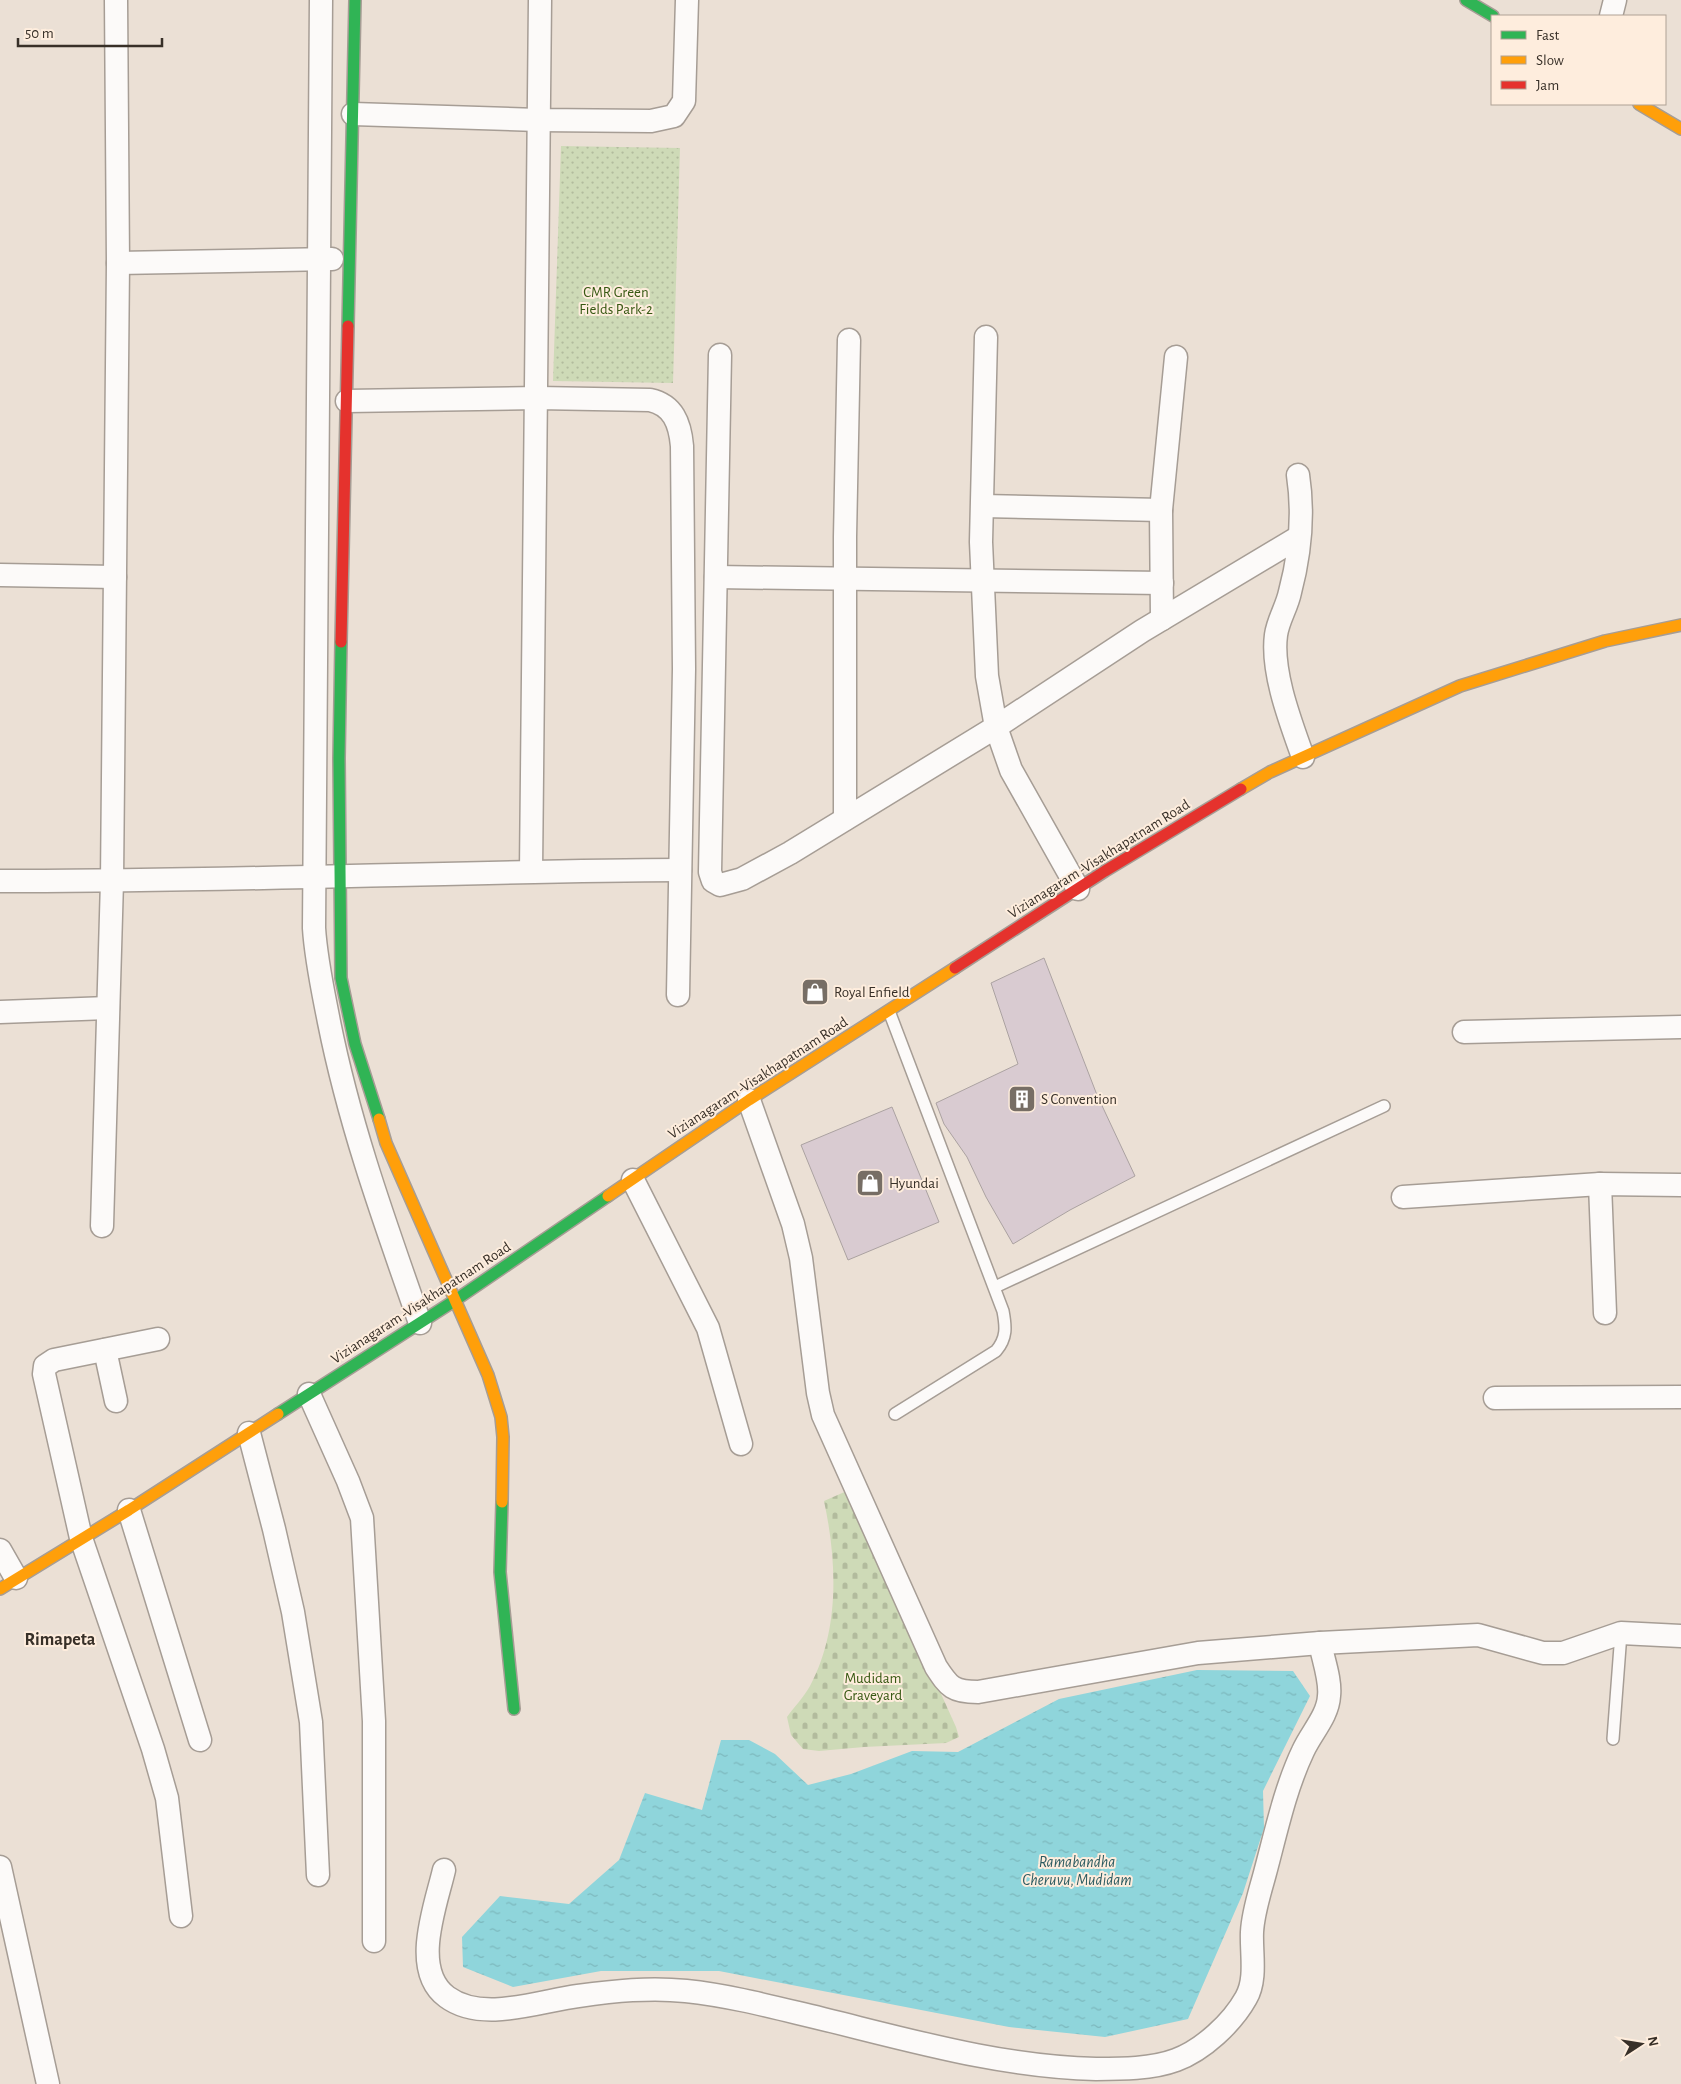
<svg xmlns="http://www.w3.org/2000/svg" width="1681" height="2084" viewBox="0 0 1681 2084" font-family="'Alegreya Sans',sans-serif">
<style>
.cemetery{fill:url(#cemetery-stones)}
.park{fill:url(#park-dots)}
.water{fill:url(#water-ripples)}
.building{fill:#d9cbd1;stroke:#aba2a1}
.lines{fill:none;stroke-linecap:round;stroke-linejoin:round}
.lane-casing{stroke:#a69d95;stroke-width:14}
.street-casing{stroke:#a69d95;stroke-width:25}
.fast-casing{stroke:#a69d95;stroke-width:14}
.slow-casing{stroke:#a69d95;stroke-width:14}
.jam-casing{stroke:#a69d95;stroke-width:14}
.lane{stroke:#fcfaf9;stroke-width:11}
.street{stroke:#fcfaf9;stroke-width:22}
.fast{stroke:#30b455;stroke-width:11}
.slow{stroke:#ff9f0a;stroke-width:11}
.jam{stroke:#e5322d;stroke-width:11}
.labels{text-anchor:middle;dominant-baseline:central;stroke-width:4;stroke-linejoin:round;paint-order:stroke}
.park-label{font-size:15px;fill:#375812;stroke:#feeddd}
.street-label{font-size:15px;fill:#383028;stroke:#feeddd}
.poi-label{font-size:15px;fill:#383028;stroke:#feeddd;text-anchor:start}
.water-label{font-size:16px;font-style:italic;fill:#2c5b61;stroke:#feeddd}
.quarter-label{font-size:18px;font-weight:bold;fill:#383028;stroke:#feeddd}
</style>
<defs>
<pattern id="cemetery-stones" width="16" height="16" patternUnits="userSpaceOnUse" patternTransform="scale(1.25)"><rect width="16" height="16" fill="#cedab7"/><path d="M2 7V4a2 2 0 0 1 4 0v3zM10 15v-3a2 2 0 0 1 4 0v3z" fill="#b2bb9d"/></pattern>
<pattern id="park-dots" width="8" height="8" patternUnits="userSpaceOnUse" patternTransform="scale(1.25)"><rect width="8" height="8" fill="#cedab7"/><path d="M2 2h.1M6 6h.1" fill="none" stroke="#b2bb9d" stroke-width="1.8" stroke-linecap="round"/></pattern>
<pattern id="water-ripples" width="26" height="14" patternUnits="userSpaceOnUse" patternTransform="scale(1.25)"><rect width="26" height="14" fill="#8fd5db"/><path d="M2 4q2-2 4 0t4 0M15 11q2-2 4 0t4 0" fill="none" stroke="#7cb7bc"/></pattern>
</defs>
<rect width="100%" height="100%" fill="#ebe0d5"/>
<path class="cemetery" d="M 849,1490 L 956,1727 L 959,1737 L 946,1743 L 864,1747 L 819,1751 L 803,1749 L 791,1735 L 787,1717 C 794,1707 804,1697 810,1686 C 840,1630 837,1561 824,1501 Z"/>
<polygon class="park" points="561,146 680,148 673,383 553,381"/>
<polygon class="water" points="1197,1670 1293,1671 1310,1696 1263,1791 1264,1828 1243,1893 1188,2019 1105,2037 1009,2027 719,1971 601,1971 513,1987 463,1967 462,1937 500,1896 569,1904 619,1860 645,1793 702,1810 721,1740 749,1740 775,1754 808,1785 851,1774 912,1751 958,1752 1059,1699"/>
<g class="building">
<polygon points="1044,958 1097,1095 1135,1176 1070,1210 1013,1244 986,1197 967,1157 944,1124 936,1103 1018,1064 991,983"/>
<polygon points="892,1107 939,1222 848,1260 801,1145"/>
</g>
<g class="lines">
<g class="lane-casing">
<g id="lane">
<path d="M 889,1011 L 1003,1311 C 1006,1327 1007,1338 996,1351 L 895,1414"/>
<polyline points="995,1287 1384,1106"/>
<polyline points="1613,1739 1621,1633"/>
</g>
</g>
<g class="street-casing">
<g id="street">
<path d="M 321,0 L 314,928 C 316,960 323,991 329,1022 C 350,1127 385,1223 420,1323"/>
<polyline points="1611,16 1615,0"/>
<polyline points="353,114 538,120 651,121 674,116 684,101 687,0"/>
<polyline points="118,263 332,259"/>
<polyline points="986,337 981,542 987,676 996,727 1011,770 1078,889"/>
<polyline points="720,355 710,872 713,881 720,885 742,879 790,853 996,727 1142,631 1299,537"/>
<path d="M 347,401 L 538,398 L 650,400 C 673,405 680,423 682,446 L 684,669 L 678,995"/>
<path d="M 1298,475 C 1304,514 1300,554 1290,592 C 1287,607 1278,620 1276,635 C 1271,672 1291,723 1303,757"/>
<polyline points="983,506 1161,510"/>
<polyline points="0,575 115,577"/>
<polyline points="716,577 1162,583"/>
<polyline points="1162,619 1161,510 1176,357"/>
<polyline points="845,819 845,537 849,340"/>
<polyline points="531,871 540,0"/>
<path d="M 0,881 C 227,882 453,871 680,870"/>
<polyline points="0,1012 108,1008"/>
<polyline points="1464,1032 1681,1027"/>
<path d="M 749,1100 L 793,1224 L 801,1258 L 818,1393 L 823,1415 L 936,1667 C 949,1687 953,1692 978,1692 L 1198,1653 L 1320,1643 L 1478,1635 L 1543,1653 L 1563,1653 L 1621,1633 L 1681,1636"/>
<polyline points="633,1180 708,1328 741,1444"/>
<polyline points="1600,1184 1605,1313"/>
<polyline points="1403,1197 1600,1184 1681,1185"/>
<polyline points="102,1226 112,881 118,263 116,0"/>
<polyline points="158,1339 54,1360 45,1366 44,1374 81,1538 153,1749 167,1798 181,1916"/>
<polyline points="105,1350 116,1401"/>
<polyline points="309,1394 348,1481 362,1518 374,1721 374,1941"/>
<polyline points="1495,1398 1681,1397"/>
<polyline points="249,1433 274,1529 293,1612 311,1722 318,1875"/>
<polyline points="129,1510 200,1740"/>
<polyline points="0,1550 16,1578"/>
<polyline points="0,1867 48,2084"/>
<path d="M 444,1870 C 436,1905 410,1970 447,1997 C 482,2023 540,2001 578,1996 C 614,1991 650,1987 686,1991 C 724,1995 761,2004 798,2013 C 896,2036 995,2067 1096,2069 C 1121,2069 1152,2069 1176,2060 C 1203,2050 1232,2023 1246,1998 C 1257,1979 1251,1953 1252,1932 C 1253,1912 1260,1892 1265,1873 C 1276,1832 1285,1789 1303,1751 C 1311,1733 1328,1716 1329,1696 C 1331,1680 1323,1659 1320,1643"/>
</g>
</g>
<g class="fast-casing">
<g id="fast">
<polyline points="1466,0 1493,16"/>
<polyline points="348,326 355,0"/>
<polyline points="341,642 339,758 341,978 355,1044 379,1119"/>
<polyline points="278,1414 454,1301 608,1196"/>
<polyline points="502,1502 500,1572 514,1709"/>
</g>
</g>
<g class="slow-casing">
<g id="slow">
<polyline points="1639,104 1681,129"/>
<polyline points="1241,789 1270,772 1460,686 1605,641 1681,625"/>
<polyline points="379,1119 386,1143 488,1375 501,1417 503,1437 502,1502"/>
<polyline points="608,1196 749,1100 955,968"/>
<polyline points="0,1589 129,1510 278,1414"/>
</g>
</g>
<g class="jam-casing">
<g id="jam">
<polyline points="341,642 348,326"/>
<polyline points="955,968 1105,871 1241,789"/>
</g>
</g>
<use href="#lane" class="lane"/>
<use href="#street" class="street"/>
<use href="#fast" class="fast"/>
<use href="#slow" class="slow"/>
<use href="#jam" class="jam"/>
</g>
<defs>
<g id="shop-square" transform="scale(1.4375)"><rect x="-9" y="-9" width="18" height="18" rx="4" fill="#776e65" stroke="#feeddd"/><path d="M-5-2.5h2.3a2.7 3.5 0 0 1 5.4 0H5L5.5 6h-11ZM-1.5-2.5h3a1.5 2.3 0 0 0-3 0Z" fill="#fff"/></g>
<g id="building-square" transform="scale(1.4375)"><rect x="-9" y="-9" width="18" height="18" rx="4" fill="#776e65" stroke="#feeddd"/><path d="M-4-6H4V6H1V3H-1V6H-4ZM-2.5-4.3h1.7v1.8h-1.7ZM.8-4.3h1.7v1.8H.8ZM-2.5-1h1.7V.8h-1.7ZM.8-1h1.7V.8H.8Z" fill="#fff"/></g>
</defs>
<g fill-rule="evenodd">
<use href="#shop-square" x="815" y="992"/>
<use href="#building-square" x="1022" y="1099"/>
<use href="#shop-square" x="870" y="1183"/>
</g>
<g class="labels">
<g class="park-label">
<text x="616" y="292">CMR Green<tspan x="616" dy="17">Fields Park-2</tspan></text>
<text x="873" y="1678">Mudidam<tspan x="873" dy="17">Graveyard</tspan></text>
</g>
<g class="street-label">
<text transform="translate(1099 859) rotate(-32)">Vizianagaram -Visakhapatnam Road</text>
<text transform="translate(758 1078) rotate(-33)">Vizianagaram -Visakhapatnam Road</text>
<text transform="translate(421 1303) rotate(-33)">Vizianagaram -Visakhapatnam Road</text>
</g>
<g class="poi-label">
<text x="834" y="992">Royal Enfield</text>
<text x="1041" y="1099">S Convention</text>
<text x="889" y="1183">Hyundai</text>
</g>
<g class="water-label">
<text x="1077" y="1862">Ramabandha<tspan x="1077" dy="18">Cheruvu, Mudidam</tspan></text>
</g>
<g class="quarter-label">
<text x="60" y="1640">Rimapeta</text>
</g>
</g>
<rect x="1491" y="15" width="175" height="90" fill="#feeddd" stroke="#afa195"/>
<rect x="1501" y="31" width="25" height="8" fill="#30b455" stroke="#afa195"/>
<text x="1536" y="40" font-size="15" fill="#383028">Fast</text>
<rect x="1501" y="56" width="25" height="8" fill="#ff9f0a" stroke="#afa195"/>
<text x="1536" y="65" font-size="15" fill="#383028">Slow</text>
<rect x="1501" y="81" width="25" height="8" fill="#e5322d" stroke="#afa195"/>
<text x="1536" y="90" font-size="15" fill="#383028">Jam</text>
<g transform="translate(1641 2044) rotate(78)" stroke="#feeddd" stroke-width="4" paint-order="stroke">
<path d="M0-4L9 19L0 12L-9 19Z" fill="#383028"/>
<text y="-8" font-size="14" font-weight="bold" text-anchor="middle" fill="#383028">N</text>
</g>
<path d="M18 38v8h144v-8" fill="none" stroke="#383028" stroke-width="2.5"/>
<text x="25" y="38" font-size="15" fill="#383028" stroke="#feeddd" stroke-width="4" paint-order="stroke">50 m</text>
</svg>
